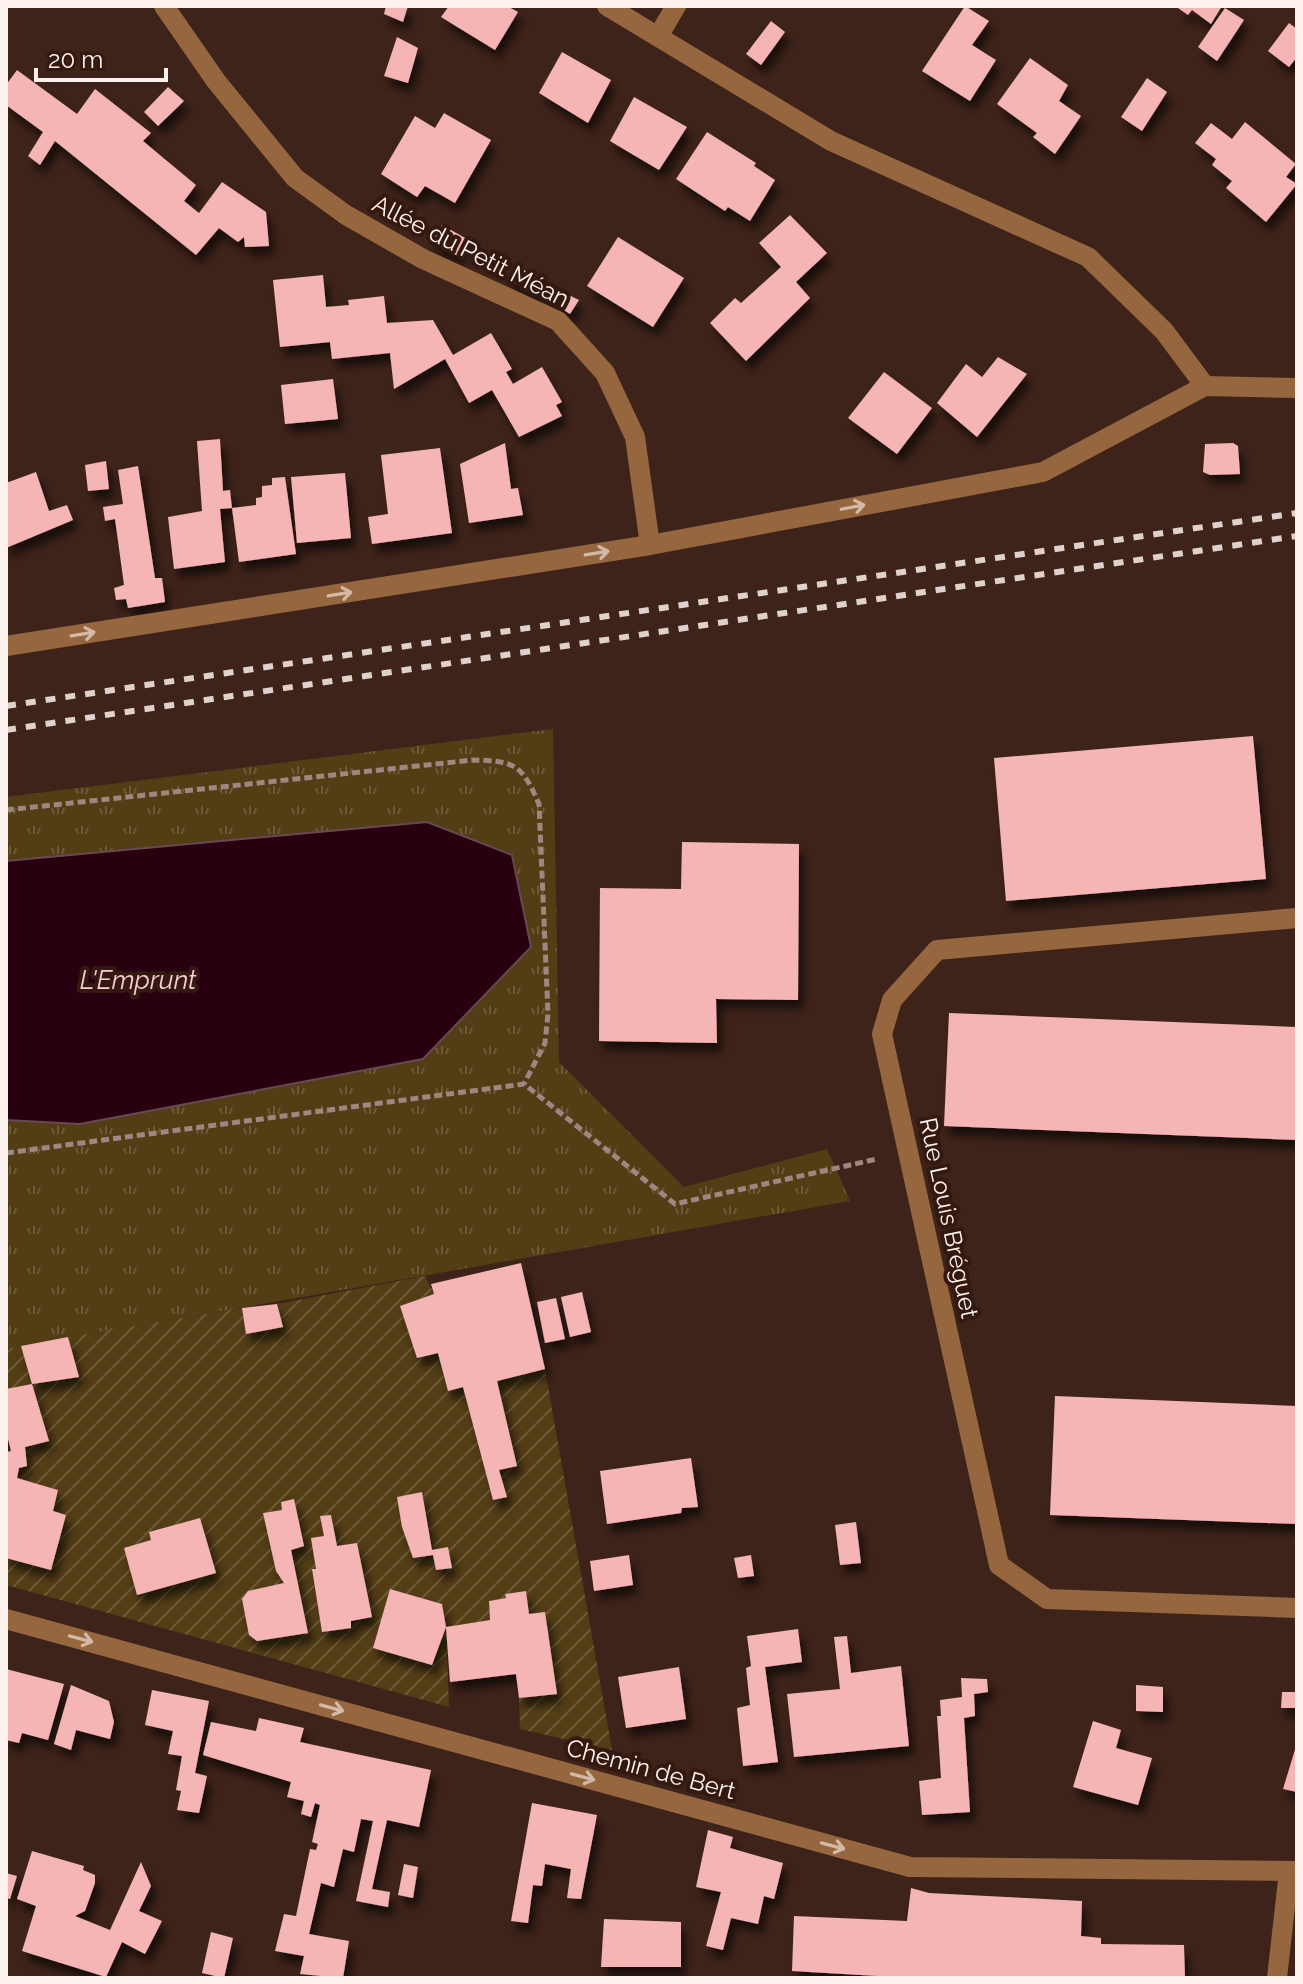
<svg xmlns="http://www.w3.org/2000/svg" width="1303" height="1984" viewBox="0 0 1303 1984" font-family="Raleway,sans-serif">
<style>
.grass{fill:url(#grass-tufts)}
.garden{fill:url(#garden-furrows);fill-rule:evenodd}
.water{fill:#280010;stroke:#684852;stroke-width:2}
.building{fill:#f4b5b4;filter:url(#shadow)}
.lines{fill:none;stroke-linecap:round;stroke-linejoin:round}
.path{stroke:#9c8881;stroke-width:5;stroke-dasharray:8 4;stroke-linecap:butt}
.minor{stroke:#96663f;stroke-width:20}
.rail{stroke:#dfd1cc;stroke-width:6;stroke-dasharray:10 10;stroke-linecap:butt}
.oneway{stroke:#d4b9a7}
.labels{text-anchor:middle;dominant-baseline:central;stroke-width:8;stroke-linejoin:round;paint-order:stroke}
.street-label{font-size:24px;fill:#fdf1ed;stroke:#341911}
.water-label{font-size:26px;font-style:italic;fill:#fdcad8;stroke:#341911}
</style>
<defs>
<pattern id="grass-tufts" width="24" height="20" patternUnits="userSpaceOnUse" patternTransform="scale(2)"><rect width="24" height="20" fill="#533d15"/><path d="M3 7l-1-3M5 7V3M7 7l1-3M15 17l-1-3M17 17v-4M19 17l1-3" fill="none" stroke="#6d5a37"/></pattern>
<pattern id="garden-furrows" width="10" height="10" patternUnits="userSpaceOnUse" patternTransform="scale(2)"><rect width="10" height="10" fill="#533d15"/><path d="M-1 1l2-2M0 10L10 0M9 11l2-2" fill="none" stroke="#6d5a37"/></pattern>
<filter id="shadow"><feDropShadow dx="5" dy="9" stdDeviation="4" flood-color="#0009"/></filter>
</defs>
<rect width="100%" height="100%" fill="#3e231a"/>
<polygon class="grass" points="553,729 559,1062 684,1187 827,1149 850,1201 6,1349 6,797"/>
<path class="garden" d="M 425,1276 L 434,1294 L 400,1306 L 417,1358 L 438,1353 L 448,1391 L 463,1387 L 493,1500 L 507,1497 L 499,1470 L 517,1465 L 497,1381 L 545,1369 L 612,1750 L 520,1729 L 519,1698 L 557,1694 L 545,1613 L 529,1614 L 526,1591 L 505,1594 L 506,1598 L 489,1601 L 490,1620 L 446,1627 L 449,1707 L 6,1585 L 6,1558 L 51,1570 L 66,1515 L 53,1511 L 58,1490 L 17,1478 L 19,1468 L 26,1466 L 25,1447 L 48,1441 L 32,1384 L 6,1390 L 6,1349 L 21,1346 L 61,1381 L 78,1377 L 68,1337 L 242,1308 L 247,1334 L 283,1327 L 277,1304 ZM 422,1492 L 433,1550 L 451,1568 L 436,1570 L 433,1554 L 413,1558 L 402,1527 L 398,1497 ZM 294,1500 L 291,1550 L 307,1633 L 257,1641 L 249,1635 L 284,1583 L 276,1571 L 263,1513 L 282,1510 L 281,1502 ZM 331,1515 L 337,1546 L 357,1544 L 372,1617 L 351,1623 L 351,1628 L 322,1632 L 312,1570 L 316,1569 L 312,1539 L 324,1536 L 320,1517 ZM 390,1589 L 442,1604 L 446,1627 L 432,1665 L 373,1648 Z"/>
<polygon class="water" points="427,822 512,855 531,947 423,1059 80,1124 6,1120 6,861"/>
<g class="building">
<polygon points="386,6 408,6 403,22 384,14"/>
<polygon points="449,6 507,6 518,12 495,50 441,17"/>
<polygon points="965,6 989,21 972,45 996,60 970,101 922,71"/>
<polygon points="1175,6 1222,6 1211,24 1192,10 1188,15"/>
<polygon points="1225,8 1244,20 1217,61 1198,47"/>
<polygon points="771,21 785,32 761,65 746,54"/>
<polygon points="1289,23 1297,29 1297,57 1289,67 1268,51"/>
<polygon points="397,37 418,48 408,83 384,76"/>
<polygon points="562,52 611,80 588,123 539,93"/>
<polygon points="1030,58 1068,85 1059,101 1081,116 1055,154 1033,137 1037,133 997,104"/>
<polygon points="17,70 77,114 95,89 151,133 143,141 196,185 184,201 199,213 222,182 266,212 269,246 245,247 244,237 238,242 219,228 196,255 55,141 40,165 28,156 43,132 6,105 6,85"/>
<polygon points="1147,78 1167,92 1142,131 1121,117"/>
<polygon points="168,87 184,101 158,126 144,112"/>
<polygon points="634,97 687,127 659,170 610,141"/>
<polygon points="444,113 491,140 455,203 425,186 417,197 381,174 415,116 435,128"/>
<polygon points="1245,122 1296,164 1286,177 1297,184 1266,222 1226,188 1232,181 1212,165 1216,159 1195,143 1211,123 1232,139"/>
<polygon points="707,132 756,163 754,166 775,180 750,221 728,207 725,211 676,179"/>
<polygon points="790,215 827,253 796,282 810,298 746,361 710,323 735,298 741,303 781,267 759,243"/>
<polygon points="442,225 467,239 458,256 431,243"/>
<polygon points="618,237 684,278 653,327 587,286"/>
<polygon points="517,266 544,282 537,294 508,280"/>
<polygon points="323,275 326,307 349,305 348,300 384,296 387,323 433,320 453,355 491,333 512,369 506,372 513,384 542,367 562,402 556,405 562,416 519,437 492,390 469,403 445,359 394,389 390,353 332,359 330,342 280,347 273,280"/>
<polygon points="554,288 579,300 570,314 545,298"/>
<polygon points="998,357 1027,374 977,437 937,403 966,364 982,377"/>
<polygon points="884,372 932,408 897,454 848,418"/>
<polygon points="333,379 338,419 285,424 281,385"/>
<polygon points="220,439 223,491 230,490 232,508 220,509 225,562 174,569 168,517 202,511 197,441"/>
<polygon points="505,443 511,489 518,488 523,515 469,523 460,464"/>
<polygon points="1233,443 1238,446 1240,474 1210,475 1203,472 1205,444"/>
<polygon points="440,448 452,533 372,544 368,517 388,514 381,455"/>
<polygon points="106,461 109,489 88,491 85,465"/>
<polygon points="138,466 155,578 162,578 165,602 128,608 126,599 116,600 114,588 124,585 115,519 105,521 103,507 123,504 118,470"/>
<polygon points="36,472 49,511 67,505 73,520 6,548 6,483"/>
<polygon points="345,473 351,538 297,543 291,477"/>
<polygon points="285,477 296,554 239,562 232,508 256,505 256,498 262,497 262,486 272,485 272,478"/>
<polygon points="1253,736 1266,879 1006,901 994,758"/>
<polygon points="682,842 799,844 798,1000 716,999 717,1043 599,1041 600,888 681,889"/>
<polygon points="949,1013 1297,1027 1297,1140 944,1126"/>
<polygon points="521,1263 545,1369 497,1381 517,1466 499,1470 507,1497 493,1500 463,1387 448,1391 438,1353 417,1358 400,1306 434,1294 431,1284"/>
<polygon points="582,1292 591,1332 570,1337 561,1297"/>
<polygon points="556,1298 565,1339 545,1343 537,1302"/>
<polygon points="277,1304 283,1327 246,1334 242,1308"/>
<polygon points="68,1337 79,1377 32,1384 21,1346"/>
<polygon points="32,1384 49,1441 25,1447 27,1466 19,1468 17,1478 58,1490 53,1511 66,1515 51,1570 6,1558 6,1452 11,1451 6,1431 6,1389"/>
<polygon points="1055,1396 1297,1406 1297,1524 1050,1515"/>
<polygon points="691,1458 698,1507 682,1508 681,1513 607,1524 600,1471"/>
<polygon points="422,1492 432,1550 448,1547 452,1568 436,1570 433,1555 413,1558 402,1527 397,1497"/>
<polygon points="294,1499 304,1546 291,1550 308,1633 257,1641 249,1635 242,1599 248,1591 284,1583 276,1571 263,1513 282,1510 281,1502"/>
<polygon points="331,1515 337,1546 357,1543 372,1617 351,1621 351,1628 322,1632 312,1569 316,1569 311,1538 324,1536 320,1516"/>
<polygon points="200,1518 216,1573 137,1595 124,1548 151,1540 149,1532"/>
<polygon points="856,1522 861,1563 840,1565 835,1525"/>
<polygon points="629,1555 633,1585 594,1591 590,1561"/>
<polygon points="751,1555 754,1576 738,1578 734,1558"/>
<polygon points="390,1589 442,1604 446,1627 432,1665 373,1648"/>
<polygon points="526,1591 529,1614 545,1612 557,1694 519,1698 516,1674 450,1682 446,1627 490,1620 489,1601 506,1598 505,1594"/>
<polygon points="798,1629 802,1662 765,1667 778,1762 743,1766 737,1708 750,1705 746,1668 751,1666 747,1636"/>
<polygon points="847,1636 851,1673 901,1666 909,1746 794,1757 787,1694 840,1689 834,1637"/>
<polygon points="679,1667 686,1719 626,1728 618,1677"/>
<polygon points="6,1669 64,1684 48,1740 22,1733 19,1743 6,1740"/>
<polygon points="961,1678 987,1679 988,1692 974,1694 975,1716 964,1718 970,1812 922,1815 919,1781 941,1778 937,1716 941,1716 940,1700 962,1697"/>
<polygon points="71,1685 109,1701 114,1722 110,1739 76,1730 71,1750 54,1744"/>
<polygon points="1136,1685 1163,1687 1163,1712 1136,1711"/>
<polygon points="152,1690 209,1701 195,1773 207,1776 199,1813 177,1810 181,1791 176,1790 182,1756 168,1754 173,1731 145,1725"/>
<polygon points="1282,1692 1297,1692 1297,1708 1281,1708"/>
<polygon points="259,1718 304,1728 300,1742 431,1770 419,1827 387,1820 372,1889 390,1892 388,1907 356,1901 373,1821 361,1819 354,1852 343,1849 334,1887 321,1883 309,1934 349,1941 343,1978 300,1974 304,1956 275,1951 284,1914 296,1916 310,1849 316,1850 318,1844 312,1842 320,1805 315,1803 311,1817 301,1814 304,1801 287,1797 291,1782 203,1755 211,1722 256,1731"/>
<polygon points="1093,1721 1121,1730 1116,1748 1152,1758 1138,1805 1073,1787"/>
<polygon points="1297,1743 1297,1792 1283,1789"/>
<polygon points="532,1803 597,1815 581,1899 567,1898 571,1869 545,1864 542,1886 533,1885 528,1923 511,1921"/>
<polygon points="708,1830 733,1837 730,1848 783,1863 774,1899 764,1896 758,1924 731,1918 723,1950 706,1946 721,1892 696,1887"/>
<polygon points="32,1851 84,1866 83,1870 95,1875 95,1883 85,1911 75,1916 110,1930 141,1862 151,1886 139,1911 162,1921 145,1954 122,1942 106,1977 22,1951 36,1906 17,1899"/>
<polygon points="404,1864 418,1867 413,1898 398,1895"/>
<polygon points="6,1873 17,1876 10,1899 6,1898"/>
<polygon points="911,1888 929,1893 1082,1901 1081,1936 1101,1938 1101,1944 1184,1945 1185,1978 912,1978 792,1971 794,1916 907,1921"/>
<polygon points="604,1919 681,1922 681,1967 601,1967"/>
<polygon points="211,1932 233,1938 224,1978 202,1973"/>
</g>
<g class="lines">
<g class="path">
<path d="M 6,810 L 473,760 C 516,761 522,765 539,804 L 548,1014 L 545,1043 L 524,1084"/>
<polyline points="6,1153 524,1084 675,1204 877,1159"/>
</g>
<g class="minor">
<polyline points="164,6 216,81 295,178 346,215 423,259 558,321 605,373 635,437 650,545"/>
<polyline points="607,6 831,141 1088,257 1164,331 1205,386"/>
<polyline points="659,35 676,6"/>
<polyline points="6,646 650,545 1043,472 1205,386 1297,388"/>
<polyline points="1297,918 937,950 892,1000 882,1034 999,1565 1047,1599 1297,1608"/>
<polyline points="6,1619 910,1867 1297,1871"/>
<polyline points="1277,1978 1289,1871"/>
</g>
<g class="rail">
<polyline points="6,706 1297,513"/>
<polyline points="6,730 1297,536"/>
</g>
</g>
<defs><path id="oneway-shaft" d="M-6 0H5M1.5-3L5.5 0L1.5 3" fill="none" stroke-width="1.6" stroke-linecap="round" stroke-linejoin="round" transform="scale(2)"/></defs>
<g class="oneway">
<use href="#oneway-shaft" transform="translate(853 507) rotate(-11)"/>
<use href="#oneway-shaft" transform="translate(597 553) rotate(-9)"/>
<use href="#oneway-shaft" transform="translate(340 594) rotate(-9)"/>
<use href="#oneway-shaft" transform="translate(83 634) rotate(-9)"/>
<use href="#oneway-shaft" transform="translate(81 1639) rotate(15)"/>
<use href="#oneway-shaft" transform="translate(332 1708) rotate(15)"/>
<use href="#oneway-shaft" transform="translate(583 1777) rotate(15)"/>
<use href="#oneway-shaft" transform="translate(833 1846) rotate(15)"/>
</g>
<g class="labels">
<g class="street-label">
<text transform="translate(471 251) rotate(27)">Allée du Petit Méan</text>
<text transform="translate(949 1218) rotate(78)">Rue Louis Bréguet</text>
<text transform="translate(651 1769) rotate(15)">Chemin de Bert</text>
</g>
<g class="water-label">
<text x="138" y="980">L'Emprunt</text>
</g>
</g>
<rect width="1303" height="1984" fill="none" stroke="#fdf1ed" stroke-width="16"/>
<path d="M36 68v12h130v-12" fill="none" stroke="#fdf1ed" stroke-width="4"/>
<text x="48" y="68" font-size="24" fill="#fdf1ed" stroke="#341911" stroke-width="6" paint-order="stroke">20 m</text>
</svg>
